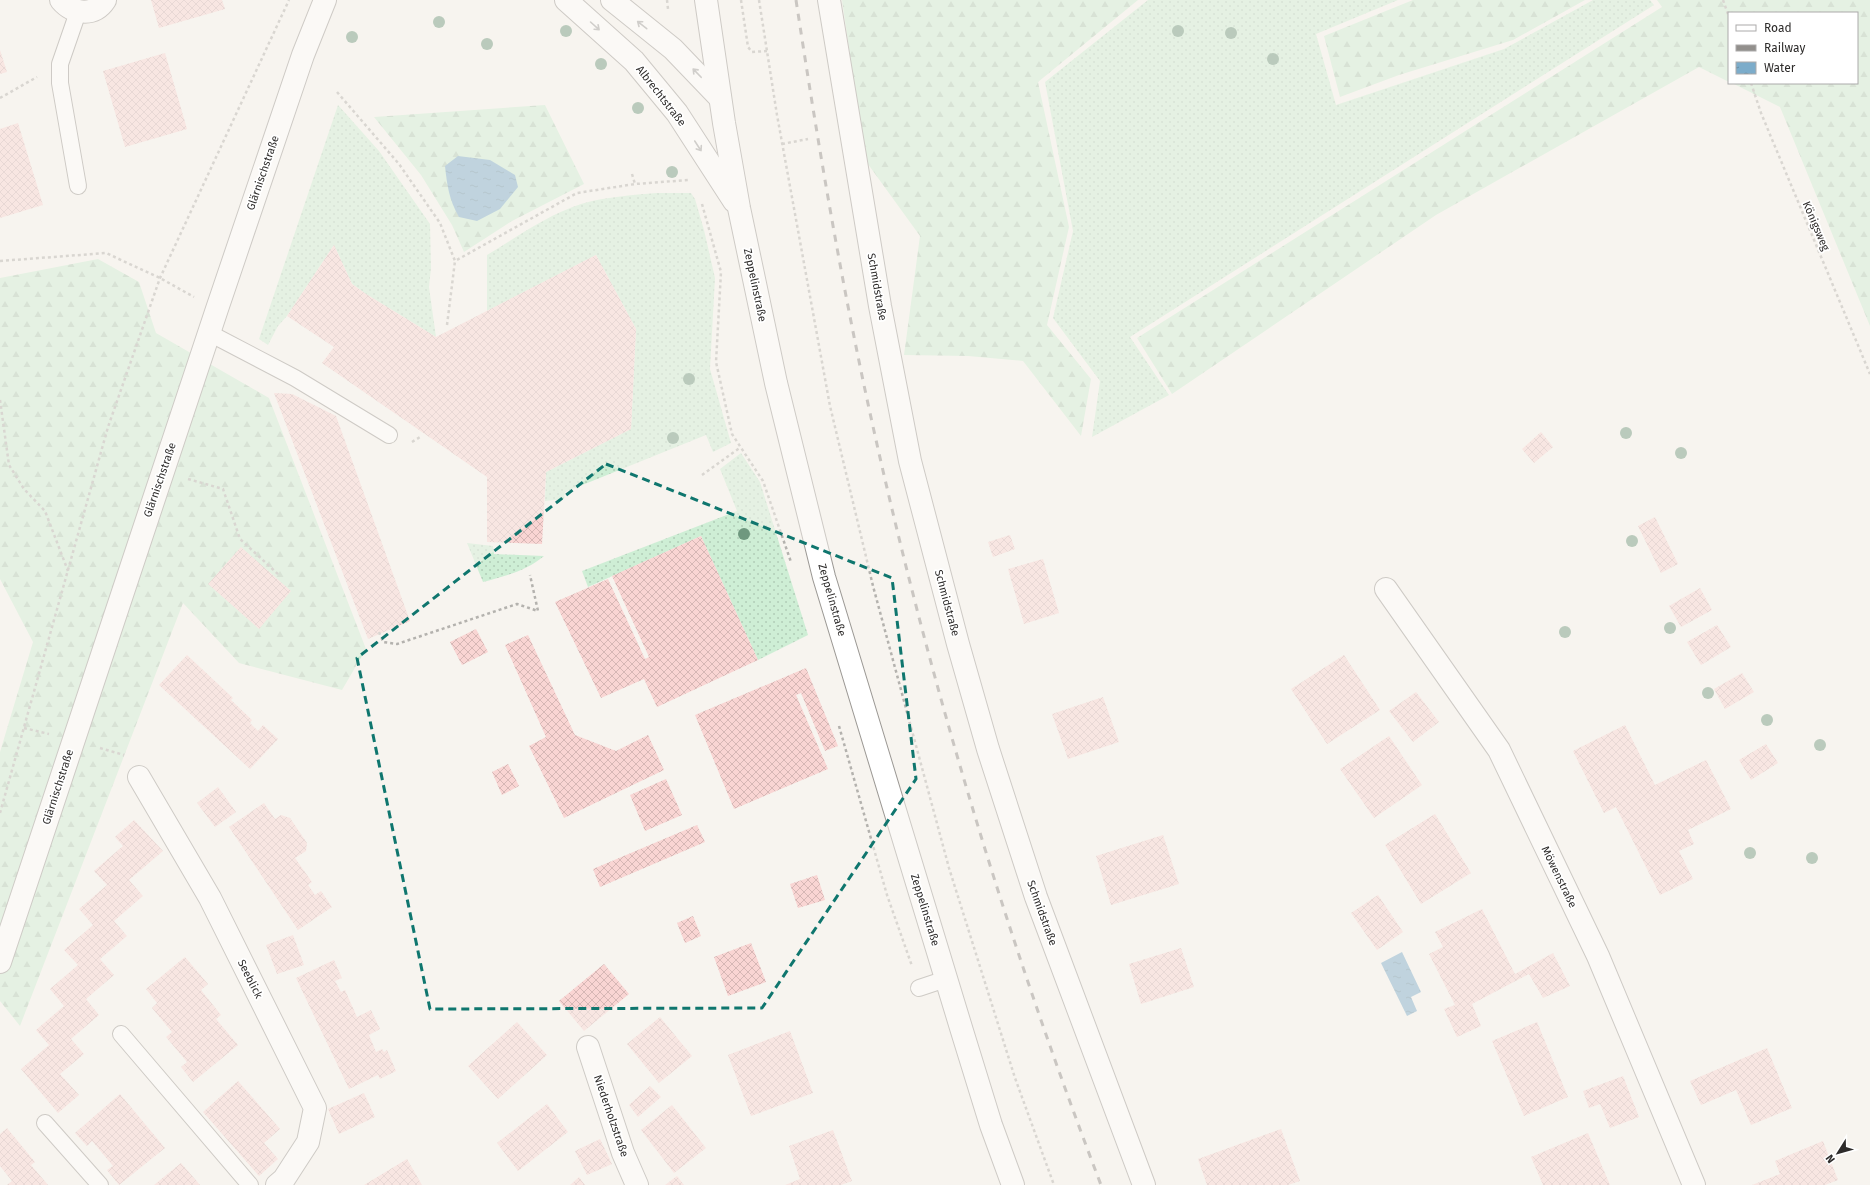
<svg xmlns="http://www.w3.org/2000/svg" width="1870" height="1185" viewBox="0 0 1870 1185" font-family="'Fira Sans',sans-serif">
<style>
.grass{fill:url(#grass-dots)}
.forest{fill:url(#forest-firs)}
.water{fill:url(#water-ripples)}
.building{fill:url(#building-cross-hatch)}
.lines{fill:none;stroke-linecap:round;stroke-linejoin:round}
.lane-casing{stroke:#9b9894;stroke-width:18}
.street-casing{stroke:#9b9894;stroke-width:24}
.secondary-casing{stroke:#9b9894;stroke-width:24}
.path{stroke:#b4b2ae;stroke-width:2.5;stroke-dasharray:3 3;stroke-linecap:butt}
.lane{stroke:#fff;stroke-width:16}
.street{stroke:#fff;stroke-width:22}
.secondary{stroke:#fff;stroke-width:22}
.rail{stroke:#928f8c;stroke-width:3;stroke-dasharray:7 7;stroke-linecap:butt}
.tree{fill:#6f987f}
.oneway{stroke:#a0a09f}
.marked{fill:none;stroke:#0f766e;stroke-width:3;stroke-dasharray:8 5;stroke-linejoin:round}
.labels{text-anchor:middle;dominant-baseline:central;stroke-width:3.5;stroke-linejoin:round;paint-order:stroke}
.street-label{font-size:11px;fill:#2d2b2a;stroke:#fff}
</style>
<defs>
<pattern id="grass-dots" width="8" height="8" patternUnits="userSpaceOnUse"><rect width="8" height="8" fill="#ceeed5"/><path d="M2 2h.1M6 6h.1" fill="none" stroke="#b1ccb7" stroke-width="1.8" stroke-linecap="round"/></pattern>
<pattern id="forest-firs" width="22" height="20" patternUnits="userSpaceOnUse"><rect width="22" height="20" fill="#ceeed5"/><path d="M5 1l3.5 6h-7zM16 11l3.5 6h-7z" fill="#b1ccb7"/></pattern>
<pattern id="water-ripples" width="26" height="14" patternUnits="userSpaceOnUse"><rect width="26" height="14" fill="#7cacca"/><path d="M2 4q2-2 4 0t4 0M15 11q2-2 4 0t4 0" fill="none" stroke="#668ca4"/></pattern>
<pattern id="building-cross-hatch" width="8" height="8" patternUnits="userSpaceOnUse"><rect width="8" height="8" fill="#f9d5d3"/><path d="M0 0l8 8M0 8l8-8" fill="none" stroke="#d6b7b5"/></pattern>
</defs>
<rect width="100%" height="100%" fill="#f7f4ef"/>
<g class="grass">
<polygon points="1148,0 1398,0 1316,34 1336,105 1504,49 1593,0 1650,0 1654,5 1130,337 1169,395 1092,437 1100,381 1053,318 1073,231 1045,82"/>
<polygon points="338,105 379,151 430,224 431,268 429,287 436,337 366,294 352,284 334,245 287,316 278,326 268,345 259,339"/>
<path d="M 657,193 L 691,193 L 695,199 L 704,230 L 715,278 L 710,369 L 731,443 L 713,452 L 706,435 L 565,492 L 564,499 L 545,501 L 546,472 L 631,429 L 636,329 L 596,255 L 487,311 L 487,255 C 517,237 547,215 581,204 C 605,197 632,195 657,193 Z"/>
<polygon points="741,453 760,482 808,635 758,660 701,536 588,587 582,571 737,511 720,469"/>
<path d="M 467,543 L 493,546 L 494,554 L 544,556 C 526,571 505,576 483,582 Z"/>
</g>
<g class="forest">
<polygon points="842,0 1138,0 1038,82 1069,227 1047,325 1091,379 1081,436 1023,361 968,356 904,355 920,236 865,160"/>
<polygon points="1413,0 1585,0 1513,40 1399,75 1340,97 1324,36"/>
<polygon points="1657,0 1870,0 1870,326 1780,107 1732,83 1857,83 1857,13 1729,13 1729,82 1699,67 1436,215 1172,394 1137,338 1662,7"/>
<polygon points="545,105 584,184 512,221 464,252 452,225 421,175 374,117"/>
<polygon points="98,259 139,282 156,333 269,398 366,649 342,690 239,663 183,603 20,1026 0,1001 0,752 33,642 0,579 0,278"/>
</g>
<g class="water">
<path d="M 458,156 L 490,160 L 515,175 L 518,187 L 500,209 L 477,221 L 459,217 C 449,200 447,185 445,166 Z"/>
<polygon points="1402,952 1421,992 1411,997 1417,1011 1407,1016 1381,963"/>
</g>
<g class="building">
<polygon points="151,0 222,0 225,9 159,28"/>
<polygon points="0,50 7,72 0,74"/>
<polygon points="165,53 187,129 125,147 103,71"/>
<polygon points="18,123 43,205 0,218 0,129"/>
<polygon points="334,245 352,284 366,294 436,337 596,255 636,329 631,429 546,472 542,544 487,542 487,477 322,363 334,347 287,316"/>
<polygon points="274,393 292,394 336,416 410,621 368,639"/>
<polygon points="1541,432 1553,447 1534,463 1522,449"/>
<polygon points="1655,517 1678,564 1661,573 1638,526"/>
<polygon points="1010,535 1015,549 993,557 988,542"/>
<polygon points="701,536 758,660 657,707 644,679 601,698 555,602 608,579 645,659 649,657 612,576"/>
<polygon points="241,547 291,591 259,629 208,584"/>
<polygon points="1043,559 1059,613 1024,624 1008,569"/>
<polygon points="1700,588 1712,610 1681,627 1669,606"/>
<polygon points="1717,625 1731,647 1701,665 1687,642"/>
<polygon points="476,629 488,652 462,665 450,642"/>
<polygon points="528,635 575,735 616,751 648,735 664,770 564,818 529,746 546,737 505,645"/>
<polygon points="187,655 233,698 231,700 252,720 250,723 258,731 263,725 278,739 250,769 159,685"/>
<polygon points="1344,655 1380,710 1327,744 1291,689"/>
<polygon points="806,668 838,746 825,751 801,693 796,695 828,769 734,809 695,715"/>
<polygon points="1742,673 1754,692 1725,709 1714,689"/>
<polygon points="1416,692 1439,722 1413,742 1389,711"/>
<polygon points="1103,697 1119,742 1068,759 1052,714"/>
<polygon points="1625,725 1655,785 1706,760 1731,809 1688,830 1694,844 1679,851 1693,879 1660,895 1616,807 1604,813 1573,751"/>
<polygon points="1389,736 1422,785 1374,818 1340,769"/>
<polygon points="1766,744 1778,763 1751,780 1739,760"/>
<polygon points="508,764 519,786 502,795 492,772"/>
<polygon points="666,779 682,815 645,831 630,795"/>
<polygon points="218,787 236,812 215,827 197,803"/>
<polygon points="264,803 275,819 281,815 290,818 307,843 306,851 295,858 312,882 308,885 315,895 321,891 332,907 298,930 229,827"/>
<polygon points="1435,814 1471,873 1421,904 1385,845"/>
<polygon points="134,820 163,851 129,880 143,896 114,921 127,936 100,959 114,975 86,999 99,1015 71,1039 84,1054 60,1074 79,1095 58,1113 21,1069 49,1045 36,1030 64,1006 50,989 78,965 64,950 93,925 79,909 107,885 94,871 123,846 115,837"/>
<polygon points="697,825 705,842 600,887 593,869"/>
<polygon points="1163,835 1179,884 1111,905 1096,856"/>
<polygon points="817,875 825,900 798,908 790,884"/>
<polygon points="1378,895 1403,932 1377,950 1351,913"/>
<polygon points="1482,909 1515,974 1553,953 1570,986 1543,998 1529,974 1472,1004 1481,1026 1457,1037 1444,1009 1455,1005 1429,954 1443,947 1435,932"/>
<polygon points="693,916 701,936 685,943 677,923"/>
<polygon points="293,935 304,965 277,974 266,945"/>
<polygon points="751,943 766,982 728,996 714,957"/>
<polygon points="1181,948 1194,987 1141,1004 1129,964"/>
<polygon points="185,957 208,984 201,990 221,1015 216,1019 238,1045 193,1082 181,1067 187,1062 166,1037 172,1032 152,1008 157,1003 146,989"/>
<polygon points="334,960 342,978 335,981 341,992 345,990 357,1017 371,1010 380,1029 369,1035 376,1052 382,1049 384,1052 387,1050 396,1071 380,1079 378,1075 349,1089 296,978"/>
<polygon points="604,964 629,994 584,1031 559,1001"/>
<polygon points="660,1017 692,1056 659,1083 627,1044"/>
<polygon points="517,1022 547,1055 498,1099 468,1066"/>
<polygon points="1537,1022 1568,1097 1524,1116 1492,1041"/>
<polygon points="790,1031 813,1093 751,1116 728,1055"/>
<polygon points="1767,1048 1792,1108 1751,1125 1736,1090 1701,1105 1690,1081"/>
<polygon points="1623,1076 1639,1117 1610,1128 1600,1104 1589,1108 1583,1091"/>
<polygon points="238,1081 280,1129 264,1143 278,1159 259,1176 203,1112"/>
<polygon points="650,1086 661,1097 638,1117 629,1105"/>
<polygon points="364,1093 375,1117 339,1134 328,1109"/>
<polygon points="120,1094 165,1148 119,1185 107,1170 113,1166 103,1154 92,1141 87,1146 75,1133"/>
<polygon points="547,1104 568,1132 518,1171 497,1143"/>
<polygon points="672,1105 706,1148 674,1173 641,1130"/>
<polygon points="7,1128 35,1162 31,1165 48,1185 7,1185 12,1181 0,1166 0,1134"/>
<polygon points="1281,1129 1300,1181 1288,1185 1207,1185 1198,1159"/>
<polygon points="833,1130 852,1181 841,1185 785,1185 800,1179 789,1146"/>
<polygon points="1588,1133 1610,1185 1543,1185 1531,1157"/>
<polygon points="600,1139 612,1164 587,1175 575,1151"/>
<polygon points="1823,1141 1838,1180 1825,1185 1752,1185 1780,1174 1775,1161"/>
<polygon points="407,1159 422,1185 364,1185"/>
<polygon points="181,1163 200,1185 154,1185"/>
<polygon points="677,1176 684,1185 665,1185"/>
<polygon points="579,1177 585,1185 570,1185"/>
</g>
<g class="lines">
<g class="lane-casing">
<g id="lane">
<polyline points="78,186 60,83 60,64 78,12"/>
<polyline points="209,333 295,378 389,435"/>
<polyline points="919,988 946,979"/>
<polyline points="121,1034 250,1185"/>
<polyline points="45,1123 100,1185"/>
</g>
</g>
<g class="street-casing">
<g id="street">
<path d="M 61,0 C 73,14 94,17 105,0"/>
<polyline points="829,0 880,306 910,461 958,644 988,749 1036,897 1144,1185"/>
<polyline points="1386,589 1499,750 1598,956 1694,1185"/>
<polyline points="139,777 210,898 315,1108 308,1142 284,1179 277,1185"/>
<polyline points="0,962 217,309 303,55 325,0"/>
<polyline points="588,1047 623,1153 637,1185"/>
</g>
</g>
<g class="secondary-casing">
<g id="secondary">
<polyline points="566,0 634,61 677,113 734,201"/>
<polyline points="612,0 673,49 720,98"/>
<polyline points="706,0 724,123 739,208 776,383 824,577 962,1031 991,1125 1013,1185"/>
</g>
</g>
<g class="path">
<polyline points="667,0 668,9"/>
<polyline points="741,0 748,47 752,52 767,51"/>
<polyline points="759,0 777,115 830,406 873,586 949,868 1015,1078 1054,1185"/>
<polyline points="1723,0 1729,17"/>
<polyline points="1751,83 1761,113 1870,374"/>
<polyline points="337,92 399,164 440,223 455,261 577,193 635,184 688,180"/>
<polyline points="0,98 37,77"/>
<polyline points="782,144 808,139"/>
<polyline points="632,174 635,184"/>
<polyline points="702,204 721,272 716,362 732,434 763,481 791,562"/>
<polyline points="0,261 106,253 160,278 194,297"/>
<polyline points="447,325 455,261"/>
<polyline points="0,400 9,465 24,489 45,511 68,571"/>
<polyline points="412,442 420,437"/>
<polyline points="702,475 741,447"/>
<polyline points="188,479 223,489 240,539 279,575"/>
<polyline points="379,632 383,642 397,644 517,604 538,611 530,575"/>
<polyline points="839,726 887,895 912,966"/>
<polyline points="24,728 49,734"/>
<polyline points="100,748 124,755"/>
<polyline points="0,813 108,427 160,278 289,0"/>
</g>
<use href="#lane" class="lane"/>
<use href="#street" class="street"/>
<use href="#secondary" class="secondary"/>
<path class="rail" d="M 796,0 C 818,144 842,288 874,431 C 931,687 1007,939 1101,1185"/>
</g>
<g class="tree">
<circle cx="439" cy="22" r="6"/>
<circle cx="566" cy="31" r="6"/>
<circle cx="1178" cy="31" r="6"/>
<circle cx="1231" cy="33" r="6"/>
<circle cx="352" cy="37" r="6"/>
<circle cx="487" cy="44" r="6"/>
<circle cx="1273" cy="59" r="6"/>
<circle cx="601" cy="64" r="6"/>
<circle cx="638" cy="108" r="6"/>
<circle cx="672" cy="172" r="6"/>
<circle cx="689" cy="379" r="6"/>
<circle cx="1626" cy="433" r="6"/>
<circle cx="673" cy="438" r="6"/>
<circle cx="1681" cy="453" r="6"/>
<circle cx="744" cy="534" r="6"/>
<circle cx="1632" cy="541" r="6"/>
<circle cx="1670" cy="628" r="6"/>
<circle cx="1565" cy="632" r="6"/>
<circle cx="1708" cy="693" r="6"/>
<circle cx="1767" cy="720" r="6"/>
<circle cx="1820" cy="745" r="6"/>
<circle cx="1750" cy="853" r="6"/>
<circle cx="1812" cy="858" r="6"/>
</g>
<defs><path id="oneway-shaft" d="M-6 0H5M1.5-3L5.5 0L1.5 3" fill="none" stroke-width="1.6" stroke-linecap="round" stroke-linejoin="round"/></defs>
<g class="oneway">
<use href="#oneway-shaft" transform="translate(642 25) rotate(-142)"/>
<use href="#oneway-shaft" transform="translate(595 26) rotate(42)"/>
<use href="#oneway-shaft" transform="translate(697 73) rotate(-134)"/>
<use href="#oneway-shaft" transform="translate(698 146) rotate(57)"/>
</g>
<path d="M0 0H1870V1185H0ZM 606,464 L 892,578 L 916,779 L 762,1008 L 430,1009 L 357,658 Z" fill="#f7f4ef" fill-opacity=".55" fill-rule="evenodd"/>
<path class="marked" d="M 606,464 L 892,578 L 916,779 L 762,1008 L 430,1009 L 357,658 Z"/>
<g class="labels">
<g class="street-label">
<text transform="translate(661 96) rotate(52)">Albrechtstraße</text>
<text transform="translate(263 173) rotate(-71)">Glärnischstraße</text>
<text transform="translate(1816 226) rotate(67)">Königsweg</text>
<text transform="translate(755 285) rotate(78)">Zeppelinstraße</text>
<text transform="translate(877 287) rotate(80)">Schmidstraße</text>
<text transform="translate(160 480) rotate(-71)">Glärnischstraße</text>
<text transform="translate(832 600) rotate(74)">Zeppelinstraße</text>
<text transform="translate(947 603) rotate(75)">Schmidstraße</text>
<text transform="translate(58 787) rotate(-72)">Glärnischstraße</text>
<text transform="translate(1559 877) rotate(64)">Möwenstraße</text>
<text transform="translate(925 910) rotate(73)">Zeppelinstraße</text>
<text transform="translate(1042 913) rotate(70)">Schmidstraße</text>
<text transform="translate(250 979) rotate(63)">Seeblick</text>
<text transform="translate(611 1116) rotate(71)">Niederholzstraße</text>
</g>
</g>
<rect x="1728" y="12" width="130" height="72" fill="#ffffff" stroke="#abaaaa"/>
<rect x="1736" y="25" width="20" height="6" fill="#ffffff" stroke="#abaaaa"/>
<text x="1764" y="32" font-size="12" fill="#2d2b2a">Road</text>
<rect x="1736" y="45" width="20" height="6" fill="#928f8c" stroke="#abaaaa"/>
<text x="1764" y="52" font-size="12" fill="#2d2b2a">Railway</text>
<rect x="1736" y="62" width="20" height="12" fill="url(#water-ripples)" stroke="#abaaaa"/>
<text x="1764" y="72" font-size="12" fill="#2d2b2a">Water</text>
<g transform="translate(1838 1153) rotate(233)" stroke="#ffffff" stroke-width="3" paint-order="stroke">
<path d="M0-3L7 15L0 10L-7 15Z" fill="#2d2b2a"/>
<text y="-6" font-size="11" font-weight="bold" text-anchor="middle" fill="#2d2b2a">N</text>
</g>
</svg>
